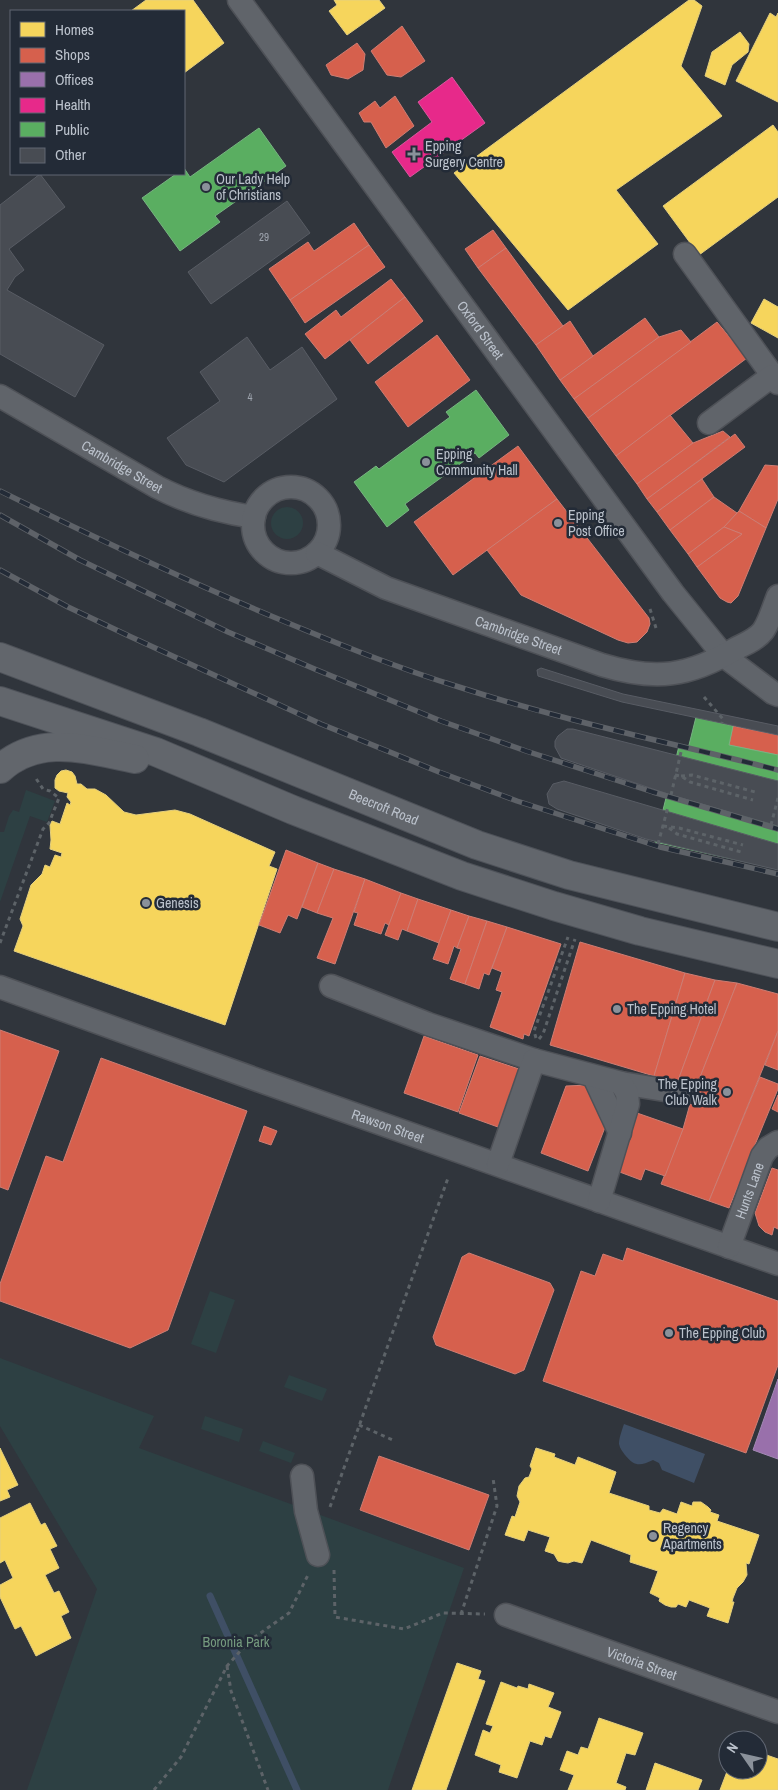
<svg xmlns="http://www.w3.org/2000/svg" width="778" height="1790" viewBox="0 0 778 1790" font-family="'Archivo Narrow',sans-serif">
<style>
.green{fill:#2d4043}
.water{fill:#3f4f65}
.homes{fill:#f6d55c;stroke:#e4cf7e}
.shops{fill:#d6604d;stroke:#ce7d73}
.offices{fill:#9970ab;stroke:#a389b5}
.health{fill:#e7298a;stroke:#da579e}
.public{fill:#5aae61;stroke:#77b481}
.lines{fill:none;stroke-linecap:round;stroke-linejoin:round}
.stream{stroke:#3f4f65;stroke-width:7}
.building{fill:#484c53;stroke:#585c64}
.minor-casing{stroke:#4e5157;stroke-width:25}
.major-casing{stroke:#4e5259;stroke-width:30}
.path{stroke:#5d6368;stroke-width:3;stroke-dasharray:4 4;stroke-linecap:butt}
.minor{stroke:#60646a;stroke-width:22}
.major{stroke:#62666c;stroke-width:28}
.rail-casing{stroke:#5e6268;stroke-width:5.5}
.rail{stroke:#232b37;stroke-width:4;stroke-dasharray:11;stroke-linecap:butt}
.poi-dot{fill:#8a919a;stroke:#232b37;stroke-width:2}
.labels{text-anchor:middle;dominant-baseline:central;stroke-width:5;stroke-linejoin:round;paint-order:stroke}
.number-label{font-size:11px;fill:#9ea4ae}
.poi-label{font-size:14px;fill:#bbc2cc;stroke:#232b37;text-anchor:start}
.street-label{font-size:14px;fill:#bbc2cc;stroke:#232b37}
.park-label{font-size:14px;fill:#759a7e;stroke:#232b37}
</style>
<rect width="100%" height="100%" fill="#30353c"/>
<g class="green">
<circle cx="287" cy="523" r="16"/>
<polygon points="26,790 55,801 47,822 30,816 0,902 0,832 4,832 9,816 13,810 19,812"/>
<polygon points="210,1291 235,1300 216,1353 191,1344"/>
<polygon points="0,1358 154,1416 139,1448 464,1568 388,1790 27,1790 97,1589 0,1426"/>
<polygon points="289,1375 327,1389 322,1401 284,1387"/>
<polygon points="205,1416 243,1429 239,1442 201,1429"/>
<polygon points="263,1441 295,1453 291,1463 259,1451"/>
</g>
<path class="water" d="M 624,1424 L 705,1454 L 694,1483 L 662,1470 L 659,1463 L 653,1460 C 640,1466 635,1467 625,1455 C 623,1452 620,1449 619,1444 C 619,1438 622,1430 624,1424 Z"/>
<g class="homes">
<polygon points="146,0 193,0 224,43 184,73 184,11 131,11"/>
<polygon points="334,0 379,0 385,8 347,35 329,11 337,5"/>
<polygon points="689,0 694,0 702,6 681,66 722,116 616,190 658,244 568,310 454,173"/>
<polygon points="770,13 776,17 778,13 778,102 736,81"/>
<polygon points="740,32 749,44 748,52 732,65 725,85 705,76 712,52"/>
<polygon points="773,125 778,132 778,197 699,255 663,206"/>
<polygon points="764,299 778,307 778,338 751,323"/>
<polygon points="66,770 72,772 75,776 77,784 81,784 87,789 95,789 106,795 124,812 136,815 175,810 190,814 275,852 269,866 277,869 225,1025 14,951 23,926 20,919 31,885 42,874 45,865 50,867 55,855 61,857 62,853 50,849 51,840 50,825 52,821 60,824 67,803 70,805 71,802 67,797 68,793 59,791 55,788 55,780 57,775 61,771"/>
<polygon points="0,1448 18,1485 7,1490 10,1497 0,1501"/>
<polygon points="536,1448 555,1454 554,1457 575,1465 578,1457 616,1472 609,1493 649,1506 649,1510 660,1513 663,1509 677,1514 681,1502 692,1506 693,1502 701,1502 708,1507 711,1510 710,1512 719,1515 717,1521 759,1535 749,1564 746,1563 747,1575 743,1582 737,1588 733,1598 732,1602 734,1602 728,1623 707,1616 710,1608 689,1600 686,1607 678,1604 676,1607 671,1607 665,1605 659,1601 660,1598 650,1593 658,1571 630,1562 631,1555 591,1540 582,1563 574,1561 568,1563 562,1562 558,1561 554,1554 545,1551 550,1537 528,1530 524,1541 505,1535 512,1516 515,1517 520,1502 517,1496 519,1486 525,1478 529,1477 532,1469 530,1466"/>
<polygon points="30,1503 41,1525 45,1523 57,1546 50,1549 59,1568 45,1575 54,1593 59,1591 69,1612 61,1616 71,1638 36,1656 21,1626 15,1629 0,1597 0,1585 13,1578 5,1560 0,1563 0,1518"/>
<polygon points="457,1663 481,1671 478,1679 485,1681 446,1790 412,1790"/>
<polygon points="501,1682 517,1688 518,1686 528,1689 529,1684 554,1693 548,1707 561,1712 551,1738 545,1736 542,1745 530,1741 517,1778 499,1772 501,1765 475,1755 483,1730 490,1733 493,1726 486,1724"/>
<polygon points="599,1718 643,1733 635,1755 626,1753 616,1783 626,1787 625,1790 568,1790 574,1775 560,1770 567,1751 578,1755 581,1747 588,1749"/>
<polygon points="758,1752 778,1759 778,1790 720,1790 728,1769 728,1770 758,1770"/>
<polygon points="655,1763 702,1780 698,1790 646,1790"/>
</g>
<g class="shops">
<polygon points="402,26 425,61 401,77 387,75 371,51"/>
<polygon points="357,43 365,54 363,70 348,79 331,75 326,65"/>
<polygon points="395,96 414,126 386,148 371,122 364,122 359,113 375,101 380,108"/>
<polygon points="354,223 369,245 290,300 269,269 308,242 314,251"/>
<polygon points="493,230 506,248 478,268 465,249"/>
<polygon points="369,245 385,267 305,323 290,300"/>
<polygon points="506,248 563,326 536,345 478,268"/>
<polygon points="391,279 405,297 325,359 305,334 336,310 341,317"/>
<polygon points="405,297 423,321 368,364 350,340"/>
<polygon points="645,318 659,337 574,399 560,380"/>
<polygon points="570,321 593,356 560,380 536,345"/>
<polygon points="717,322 747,358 616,456 588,418"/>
<polygon points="681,330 691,342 588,418 574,399 659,337"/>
<polygon points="437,335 470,380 408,427 375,382"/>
<polygon points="670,415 693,443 637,484 616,456"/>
<polygon points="723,431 730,437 647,499 637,484 693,443"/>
<polygon points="735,434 745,447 657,512 647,499"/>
<polygon points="518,446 557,499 453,575 414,522"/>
<polygon points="765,465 778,466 778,499 766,528 739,511"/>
<polygon points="702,479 714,497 670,530 657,512"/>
<polygon points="714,497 737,513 724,527 688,554 670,530"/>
<polygon points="557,499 649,618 650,624 647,632 637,642 628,643 618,640 521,595 487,550"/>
<polygon points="739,511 766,528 738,596 731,603 727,602 720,598 697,567 742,534 724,527"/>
<polygon points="724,527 742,534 697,567 688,554"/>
<polygon points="733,726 778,735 778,755 729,745"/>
<polygon points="286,850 318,863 297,919 288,915 280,933 259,925"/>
<polygon points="318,863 334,869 317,913 302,907"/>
<polygon points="334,869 365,879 335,964 317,958 333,918 317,913"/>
<polygon points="365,879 401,893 389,925 385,923 381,934 354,925 358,913 354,912"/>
<polygon points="401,893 418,899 407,931 402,929 398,940 385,935"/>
<polygon points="418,899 451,910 439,943 407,931"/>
<polygon points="451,910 469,916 457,948 454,946 448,964 433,959"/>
<polygon points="469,916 487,921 465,984 450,979 461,949 457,948"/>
<polygon points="487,921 507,927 489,975 484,973 479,989 465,984"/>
<polygon points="507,927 561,944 529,1036 524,1034 523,1039 490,1027 502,992 496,990 502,972 492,968"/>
<polygon points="580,942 685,973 654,1076 550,1045"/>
<polygon points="685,973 715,980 676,1086 654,1076"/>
<polygon points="715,980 737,983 695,1090 676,1086"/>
<polygon points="737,983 778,994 778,1031 709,1201 661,1184 683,1129 690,1104 700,1108 704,1094 695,1090"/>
<polygon points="0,1030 59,1051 8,1190 0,1187"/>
<polygon points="778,1031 778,1070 765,1065"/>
<polygon points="424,1036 478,1055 458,1112 404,1093"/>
<polygon points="480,1056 519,1069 498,1127 459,1113"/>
<polygon points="101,1058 247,1111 168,1330 130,1348 0,1301 0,1284 46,1156 63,1162"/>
<polygon points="760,1077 778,1084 778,1089 729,1208 709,1201"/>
<polygon points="589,1085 609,1117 588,1171 541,1153 566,1086"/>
<polygon points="778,1095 778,1112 772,1109"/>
<polygon points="637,1113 683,1129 665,1176 645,1169 641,1180 617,1171"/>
<polygon points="264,1126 277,1131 271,1145 259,1141"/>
<polygon points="772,1168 778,1170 778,1229 774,1227 772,1235 765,1232 759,1226 755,1213"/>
<polygon points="627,1248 778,1301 778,1365 746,1453 543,1381 581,1271 595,1276 603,1254 623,1261"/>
<polygon points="469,1253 550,1283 554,1290 524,1370 515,1374 436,1345 433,1337 462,1257"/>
<polygon points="379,1456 489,1495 469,1550 360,1510"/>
</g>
<polygon class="offices" points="778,1379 778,1459 753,1450"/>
<polygon class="health" points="452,77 485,123 410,177 392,152 432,122 418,102"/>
<g class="public">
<polygon points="259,128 286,166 215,216 220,222 180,251 142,198 176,174 184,174 184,168 190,177"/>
<polygon points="476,390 509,435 479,458 475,453 405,504 409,510 387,527 354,482 376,466 379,469 450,417 446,412"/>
<polygon points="696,717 733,726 729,745 778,755 778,869 655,842 679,746 688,749"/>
</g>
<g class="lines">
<polyline class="stream" points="210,1596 297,1790"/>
</g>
<g class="building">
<polygon points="40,174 65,207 9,249 24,270 15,277 7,290 104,345 75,397 0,354 0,205"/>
<polygon points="287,201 310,233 211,304 188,272"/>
<polygon points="247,337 270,370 302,347 337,399 224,482 186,465 167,438 220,401 200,372"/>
<polygon points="541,668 623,694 778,726 778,735 622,702 538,676 537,670"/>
<polygon points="567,729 573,729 778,781 778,826 671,795 561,758 555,747 555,741 558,736"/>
<polygon points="564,781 778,844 778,870 646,839 557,809 549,804 547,794 553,784"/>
</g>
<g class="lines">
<g class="minor-casing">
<g id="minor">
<path id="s1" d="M 239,0 L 673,593 L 724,656 L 773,693 L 778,695"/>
<polyline points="685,254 778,383"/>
<path id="s2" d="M 0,396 L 157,487 C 188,503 219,512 254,517"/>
<polyline points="709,423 772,376"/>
<circle cx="291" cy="525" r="38"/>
<path id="s3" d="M 317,553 L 386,588 L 602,665 C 655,681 689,677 737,648 C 745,644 757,639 763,631 C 769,623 774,606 778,596"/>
<polyline points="331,986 428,1024 534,1060"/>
<path id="s4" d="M 0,987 L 266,1083 L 778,1264"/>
<polyline points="594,1077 620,1133"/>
<polyline points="621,1083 683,1093"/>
<polyline points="498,1164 534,1060 621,1083 627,1093 628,1104 599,1201"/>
<path id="s5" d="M 729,1247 L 762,1156 L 768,1148 L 778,1142"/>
<polyline points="302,1476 306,1511 318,1555"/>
<path id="s6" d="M 506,1615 L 778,1712"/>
</g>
</g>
<g class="major-casing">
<g id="major">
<path id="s7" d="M 0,657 L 199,732 L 477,845 L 569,875 L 778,927"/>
<polyline points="0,701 156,752 293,810 462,876 554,906 640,931 778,964"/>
<path d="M 0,769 C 40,733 88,750 135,759"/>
</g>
</g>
<g class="path">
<polyline points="650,609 656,628"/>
<polyline points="704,697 723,719 722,723"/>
<polyline points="675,775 681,776 690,782 753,800"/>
<polyline points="681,776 692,775 755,792"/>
<polyline points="671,795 681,752"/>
<polyline points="771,825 778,798"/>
<polyline points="663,826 679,828 743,845"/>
<polyline points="669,828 677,834 741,852"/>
<polyline points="658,844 668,807"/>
<polyline points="0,943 43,829 49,823 59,798 50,791 43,789 35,777"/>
<polyline points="536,1038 534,1031 568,937"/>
<polyline points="539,1039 543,1034 575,939"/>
<polyline points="359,1425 395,1441"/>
<polyline points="330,1507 448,1178"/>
<polyline points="334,1570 335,1617 404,1629 443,1613 485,1614"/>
<polyline points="461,1614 497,1506 493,1478"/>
<polyline points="227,1666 231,1691 268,1790"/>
<polyline points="154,1790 181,1757 227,1666 249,1641 289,1613 308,1575"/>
</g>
<use href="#minor" class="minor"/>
<use href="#major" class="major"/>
<g class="rail-casing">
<g id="rail">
<path d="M 0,491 C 91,536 183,579 276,618 C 336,643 397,668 459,687 C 564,721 672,743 778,770"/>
<polyline points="0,515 80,560 228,632 317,670 441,721 526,751 653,792 778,829"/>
<polyline points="0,570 68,607 129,636 321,724 439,772 517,801 660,847 778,874"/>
</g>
</g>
<use href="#rail" class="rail"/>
</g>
<g class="poi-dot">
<path d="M411.5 146.5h5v5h5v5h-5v5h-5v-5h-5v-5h5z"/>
<circle cx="206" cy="187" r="5"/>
<circle cx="426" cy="462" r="5"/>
<circle cx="558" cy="523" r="5"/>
<circle cx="146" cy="903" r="5"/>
<circle cx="617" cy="1009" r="5"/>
<circle cx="727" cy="1092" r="5"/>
<circle cx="669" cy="1333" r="5"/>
<circle cx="653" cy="1536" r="5"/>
</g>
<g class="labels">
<g class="number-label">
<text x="264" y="237">29</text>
<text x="250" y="397">4</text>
</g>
<g class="poi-label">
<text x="425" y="146">Epping<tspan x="425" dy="16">Surgery Centre</tspan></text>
<text x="216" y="179">Our Lady Help<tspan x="216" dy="16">of Christians</tspan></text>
<text x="436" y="454">Epping<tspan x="436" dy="16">Community Hall</tspan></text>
<text x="568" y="515">Epping<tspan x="568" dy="16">Post Office</tspan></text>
<text x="156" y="903">Genesis</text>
<text x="627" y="1009">The Epping Hotel</text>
<text x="717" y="1084" text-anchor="end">The Epping<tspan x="717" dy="16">Club Walk</tspan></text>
<text x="679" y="1333">The Epping Club</text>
<text x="663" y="1528">Regency<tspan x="663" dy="16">Apartments</tspan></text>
</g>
<g class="street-label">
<text stroke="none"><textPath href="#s1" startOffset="409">Oxford Street</textPath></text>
<text stroke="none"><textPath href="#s2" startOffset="141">Cambridge Street</textPath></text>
<text stroke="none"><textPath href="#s3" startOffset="218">Cambridge Street</textPath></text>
<text stroke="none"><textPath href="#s7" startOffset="412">Beecroft Road</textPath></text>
<text stroke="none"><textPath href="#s4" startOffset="412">Rawson Street</textPath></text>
<text stroke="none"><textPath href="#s5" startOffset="60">Hunts Lane</textPath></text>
<text stroke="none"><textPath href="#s6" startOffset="144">Victoria Street</textPath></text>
</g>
<g class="park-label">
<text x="236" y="1642">Boronia Park</text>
</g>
</g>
<rect x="10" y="10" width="175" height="165" fill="#232b37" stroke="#606773"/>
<rect x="20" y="22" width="25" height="15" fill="#f6d55c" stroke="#606773"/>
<text x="55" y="35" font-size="15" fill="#bbc2cc">Homes</text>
<rect x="20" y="48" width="25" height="15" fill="#d6604d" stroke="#606773"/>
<text x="55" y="60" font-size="15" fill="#bbc2cc">Shops</text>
<rect x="20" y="72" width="25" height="15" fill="#9970ab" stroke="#606773"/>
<text x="55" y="85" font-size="15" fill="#bbc2cc">Offices</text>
<rect x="20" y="98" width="25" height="15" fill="#e7298a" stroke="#606773"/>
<text x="55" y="110" font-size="15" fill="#bbc2cc">Health</text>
<rect x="20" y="122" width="25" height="15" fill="#5aae61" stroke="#606773"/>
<text x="55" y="135" font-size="15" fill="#bbc2cc">Public</text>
<rect x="20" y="148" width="25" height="15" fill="#484c53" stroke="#606773"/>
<text x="55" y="160" font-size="15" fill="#bbc2cc">Other</text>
<g transform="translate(743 1755) rotate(304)"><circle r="24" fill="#232b37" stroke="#606773"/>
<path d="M0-4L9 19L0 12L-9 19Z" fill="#8a919a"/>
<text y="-8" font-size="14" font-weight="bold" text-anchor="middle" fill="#bbc2cc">N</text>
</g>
</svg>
